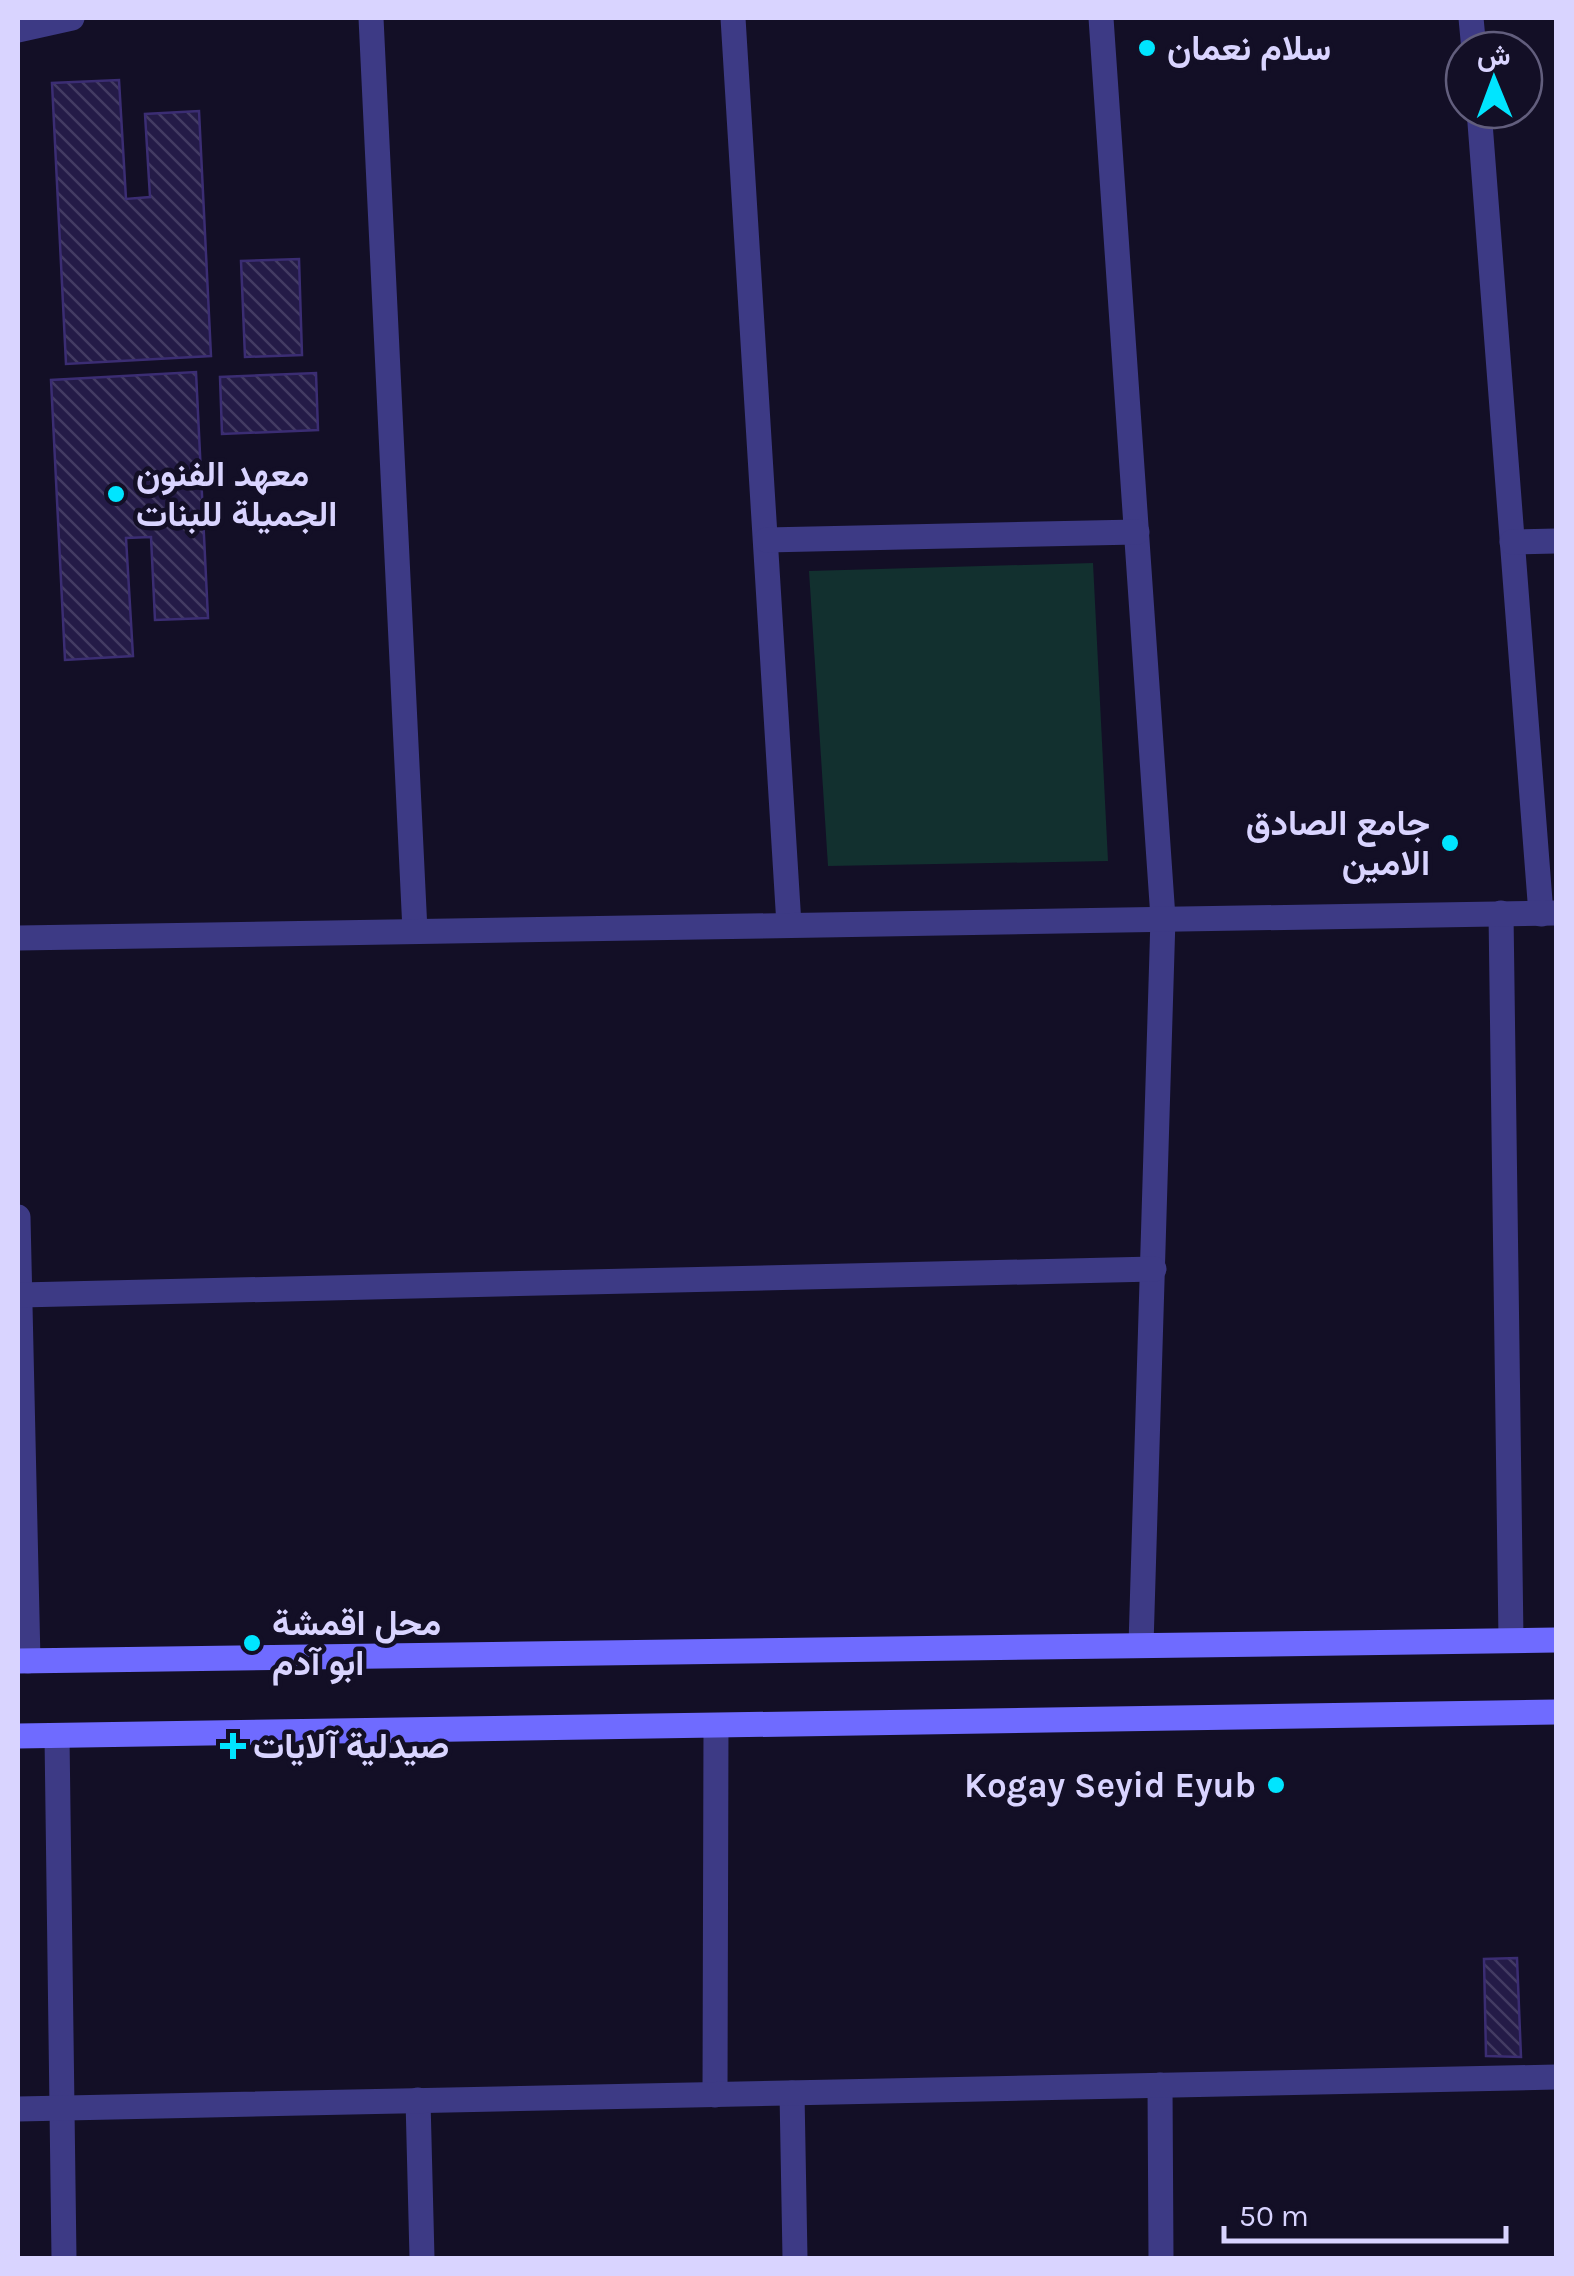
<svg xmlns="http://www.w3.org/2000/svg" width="1574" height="2276" viewBox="0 0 1574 2276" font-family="Karla,Vazirmatn,sans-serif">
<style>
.garden{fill:#12302f}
.building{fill:url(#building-back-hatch);stroke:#3b2d73;stroke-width:2.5}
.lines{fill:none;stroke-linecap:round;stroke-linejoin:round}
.minor{stroke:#3d3a85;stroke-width:25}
.secondary{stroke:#6f6bff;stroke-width:25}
.poi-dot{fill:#00e5ff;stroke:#130f26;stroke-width:4}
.labels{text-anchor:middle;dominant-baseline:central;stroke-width:9;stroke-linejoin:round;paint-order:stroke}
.poi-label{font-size:35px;font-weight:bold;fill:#d9d4ff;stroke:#130f26;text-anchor:start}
</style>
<defs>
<pattern id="building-back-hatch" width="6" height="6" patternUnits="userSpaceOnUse" patternTransform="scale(2.5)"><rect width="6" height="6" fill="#241b47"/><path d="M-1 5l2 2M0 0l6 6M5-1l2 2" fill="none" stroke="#433b63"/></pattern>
</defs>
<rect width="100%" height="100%" fill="#130f26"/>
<polygon class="garden" points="1093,563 1108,861 828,866 809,571"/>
<g class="building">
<polygon points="119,80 126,199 150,197 145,114 199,111 211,356 66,364 52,83"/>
<polygon points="299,259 302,355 245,357 241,261"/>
<polygon points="196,372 208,618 155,620 151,537 126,538 133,656 65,660 51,380"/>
<polygon points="316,373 318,430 222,434 220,377"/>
<polygon points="1517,1958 1521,2057 1486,2056 1484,1959"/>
</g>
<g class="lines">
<g class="minor">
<polyline points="371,18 415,931"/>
<polyline points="733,18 789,925"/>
<polyline points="1101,18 1163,918 1141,1645"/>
<polyline points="1471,18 1474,50"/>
<polyline points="18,30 72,18"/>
<polyline points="1479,110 1541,914"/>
<polyline points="766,540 1137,532"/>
<polyline points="1512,542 1556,541"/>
<polyline points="1501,913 1511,1640"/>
<polyline points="18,938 1556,913"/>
<polyline points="18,1217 28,1661"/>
<polyline points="20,1295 1154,1269"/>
<polyline points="57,1736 64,2258"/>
<polyline points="1160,2085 1161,2258"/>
<polyline points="792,2093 795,2258"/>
<polyline points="715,2095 716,1726"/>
<polyline points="418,2100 422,2258"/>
<polyline points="18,2109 1556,2077"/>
</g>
<g class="secondary">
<polyline points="18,1661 1556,1640"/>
<polyline points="18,1736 1556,1712"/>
</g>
</g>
<g class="poi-dot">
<circle cx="1147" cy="48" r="10"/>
<circle cx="116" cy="494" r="10"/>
<circle cx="1450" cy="843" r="10"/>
<circle cx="252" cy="1643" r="10"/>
<path d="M228 1731h10v10h10v10h-10v10h-10v-10h-10v-10h10z"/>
<circle cx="1276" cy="1785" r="10"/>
</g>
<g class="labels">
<g class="poi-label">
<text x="1167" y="48">سلام نعمان</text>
<text x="136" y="474">معهد الفنون<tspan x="136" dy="40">الجميلة للبنات</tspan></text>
<text x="1430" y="823" text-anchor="end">جامع الصادق<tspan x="1430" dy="40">الامين</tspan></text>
<text x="272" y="1623">محل اقمشة<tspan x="272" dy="40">ابو آدم</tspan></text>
<text x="253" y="1746">صيدلية آلايات</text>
<text x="1256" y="1785" text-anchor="end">Kogay Seyid Eyub</text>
</g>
</g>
<rect width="1574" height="2276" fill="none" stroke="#d9d4ff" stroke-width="40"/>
<g transform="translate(1494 80) rotate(359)"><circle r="48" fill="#130f26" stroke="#625e7d" stroke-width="2.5"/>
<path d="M0-8L18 38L0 25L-18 38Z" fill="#00e5ff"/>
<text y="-15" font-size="28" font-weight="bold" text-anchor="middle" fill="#d9d4ff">ش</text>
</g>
<path d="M1224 2226v15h282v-15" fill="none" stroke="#d9d4ff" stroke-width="5"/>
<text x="1239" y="2226" font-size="30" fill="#d9d4ff" stroke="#130f26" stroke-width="8" paint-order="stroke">50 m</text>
</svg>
